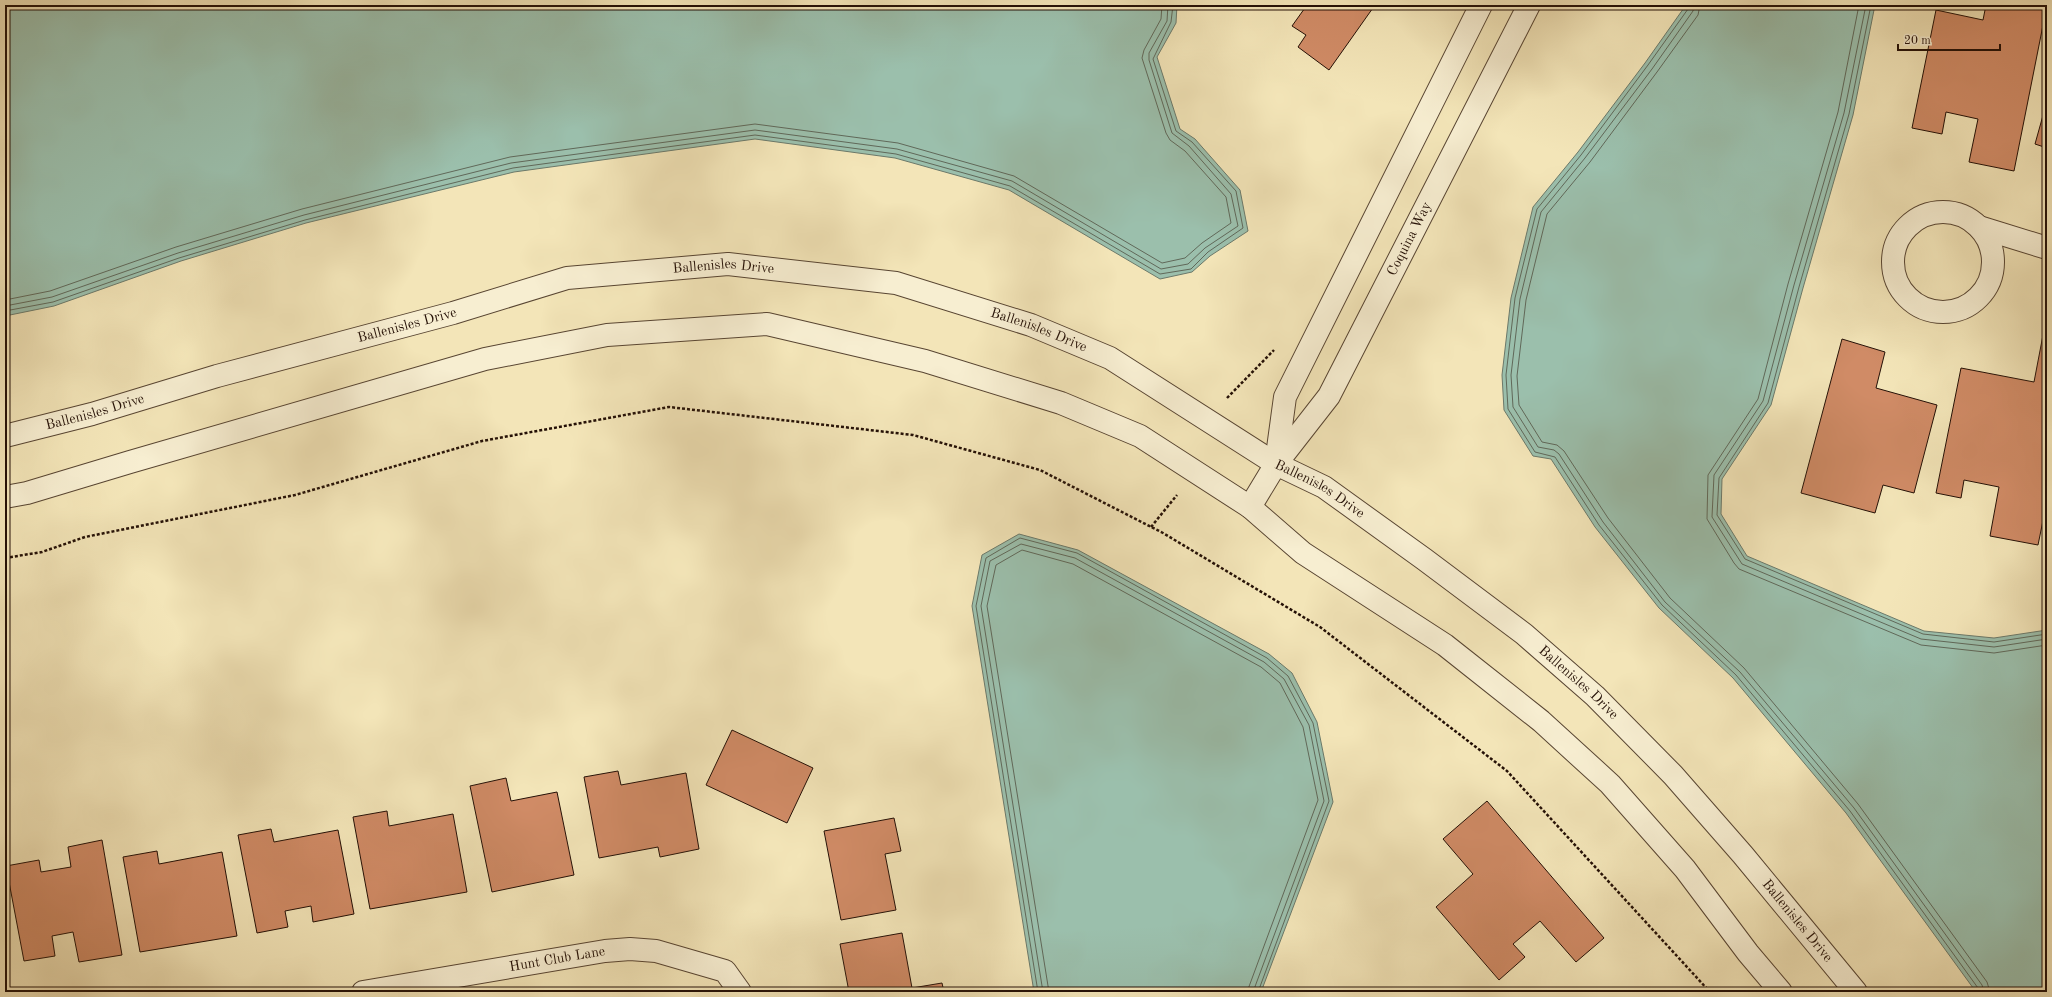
<svg xmlns="http://www.w3.org/2000/svg" width="2052" height="997" viewBox="0 0 2052 997" font-family="'Old Standard TT',serif">
<style>
.water{fill:#9bbfac;stroke:#6b796a}
.lines{fill:none;stroke-linecap:round;stroke-linejoin:round}
.shore{stroke:#606859;stroke-width:1}
.building{fill:#d08b66;stroke:#241006}
.street-casing{stroke:#584532;stroke-width:24}
.path{stroke:#241006;stroke-width:2.5;stroke-dasharray:3 2;stroke-linecap:butt}
.street{stroke:#f7eed1;stroke-width:22}
.labels{text-anchor:middle;dominant-baseline:central;stroke-width:3;stroke-linejoin:round;paint-order:stroke}
.street-label{font-size:14px;fill:#241006;stroke:#f7eed1}
</style>
<rect width="100%" height="100%" fill="#f3e5b8"/>
<filter id="stains"><feTurbulence type="fractalNoise" baseFrequency=".005" numOctaves="4"/><feColorMatrix values="0 0 0 0 .2 0 0 0 0 .09 0 0 0 0 .02 0 0 0 .5 -.17"/></filter>
<radialGradient id="worn" r=".72"><stop offset=".6" stop-color="#630" stop-opacity="0"/><stop offset="1" stop-color="#630" stop-opacity=".3"/></radialGradient>
<g class="water">
<polygon points="5,5 1177,5 1176,23 1157,57 1180,129 1195,139 1240,190 1248,231 1210,256 1192,272 1160,279 1009,190 895,158 755,139 514,172 306,223 181,261 54,306 5,316"/>
<polygon points="1686,5 1875,5 1853,115 1803,288 1771,405 1722,479 1721,514 1747,556 1924,631 1994,638 2047,630 2047,992 1976,992 1846,813 1733,678 1659,608 1595,527 1551,459 1533,456 1504,410 1502,375 1511,298 1533,207 1578,152 1645,63"/>
<polygon points="1019,534 1078,550 1269,654 1292,673 1317,722 1333,802 1261,992 1034,992 972,606 982,555"/>
</g>
<g class="lines">
<g class="shore">
<polyline points="1689,5 1688,9 1648,65 1581,155 1537,209 1515,298 1506,375 1508,409 1535,452 1555,457 1599,525 1662,605 1736,675 1850,811 1978,988 1979,992"/>
<polyline points="1694,5 1693,11 1652,69 1585,158 1541,212 1520,299 1511,375 1513,407 1538,447 1554,450 1559,454 1603,522 1665,602 1740,672 1854,808 1982,985 1984,992"/>
<polyline points="1700,5 1698,15 1657,72 1590,162 1547,214 1526,300 1517,376 1519,405 1542,442 1557,445 1564,451 1608,518 1670,598 1744,668 1858,804 1987,982 1990,992"/>
<polyline points="1859,5 1838,112 1788,284 1758,399 1708,475 1707,519 1734,563 1739,569 1921,645 1994,653 2047,645"/>
<polyline points="1866,5 1844,113 1794,285 1763,401 1714,475 1712,517 1742,564 1921,639 1994,647 2047,639"/>
<polyline points="1871,5 1849,114 1799,287 1768,403 1719,478 1717,515 1745,559 1923,634 1994,642 2047,634"/>
<polyline points="5,300 50,291 176,247 302,209 510,157 755,124 898,143 1014,176 1162,263 1185,258 1202,243 1231,223 1226,197 1185,151 1170,140 1166,133 1142,58 1144,50 1161,19 1162,5"/>
<polyline points="5,306 52,297 178,253 304,215 511,163 755,130 897,149 1012,181 1161,269 1188,264 1205,248 1238,226 1231,194 1189,146 1172,133 1149,60 1149,53 1167,21 1168,5"/>
<polyline points="5,311 53,302 179,258 305,220 513,168 755,135 896,154 1010,186 1160,274 1191,269 1208,252 1243,228 1236,191 1192,142 1176,131 1153,59 1171,22 1173,5"/>
<polyline points="1038,992 976,606 986,558 1020,538 1077,553 1267,658 1288,676 1313,723 1329,801 1258,992"/>
<polyline points="1043,992 981,606 990,561 1021,544 1075,558 1264,662 1284,679 1309,725 1324,801 1253,992"/>
<polyline points="1049,992 987,606 996,565 1022,550 1073,564 1261,667 1280,683 1303,727 1318,800 1247,992"/>
</g>
</g>
<g class="building">
<polygon points="1307,5 1375,5 1329,70 1298,47 1306,35 1292,26"/>
<polygon points="1986,5 2047,5 2014,171 1969,162 1978,119 1946,112 1942,134 1912,128 1936,10 1983,20"/>
<polygon points="2047,101 2047,148 2035,144"/>
<polygon points="2043,335 2047,336 2047,501 2038,545 1990,536 1999,487 1964,480 1961,498 1936,493 1961,368 2034,382"/>
<polygon points="1842,339 1885,352 1876,388 1937,405 1914,493 1883,485 1875,513 1801,493"/>
<polygon points="732,730 813,768 787,823 706,785"/>
<polygon points="618,771 621,785 686,773 699,849 660,857 658,847 599,858 584,777"/>
<polygon points="506,778 511,801 557,792 574,875 492,892 470,786"/>
<polygon points="1487,801 1604,938 1576,962 1540,921 1513,944 1525,957 1499,980 1436,907 1473,874 1443,839"/>
<polygon points="387,811 389,826 453,814 467,892 370,909 353,817"/>
<polygon points="894,818 901,851 885,854 896,910 841,920 824,831"/>
<polygon points="271,829 274,842 338,830 354,914 313,922 311,906 285,911 288,927 257,933 238,835"/>
<polygon points="102,840 122,955 79,962 73,932 52,936 55,956 24,961 6,866 39,860 41,872 71,867 68,847"/>
<polygon points="157,851 159,864 222,852 237,936 140,952 123,857"/>
<polygon points="902,933 912,988 942,983 944,992 849,992 840,944"/>
<polygon points="5,953 9,974 5,974"/>
</g>
<g class="lines">
<g class="street-casing">
<g id="street">
<circle cx="1943" cy="262" r="50"/>
<polyline points="1979,227 2047,248"/>
<path id="s1" d="M 5,436 L 92,414 L 217,376 L 453,313 L 567,278 L 728,264 L 896,283 L 1031,325 L 1110,358 L 1276,464 L 1324,487 L 1424,559 L 1524,634 L 1595,696 L 1673,775 L 1743,855 L 1856,992"/>
<polyline points="1276,463 1285,397 1481,5"/>
<polyline points="5,497 27,493 130,462 485,359 607,335 767,324 925,361 1061,403 1140,436 1250,507 1303,553 1445,645 1541,721 1610,784 1685,869 1748,953 1781,992"/>
<path id="s2" d="M 1250,507 L 1276,464 L 1329,396 L 1529,5"/>
<path id="s3" d="M 363,992 L 605,951 L 630,949 L 656,951 L 725,971 L 740,992"/>
</g>
</g>
<g class="path">
<polyline points="1227,398 1274,350"/>
<polyline points="1151,527 1177,495"/>
<polyline points="5,558 42,552 85,537 295,495 482,441 669,407 913,435 1040,470 1163,533 1320,627 1507,771 1710,992"/>
</g>
<use href="#street" class="street"/>
</g>
<g class="labels">
<g class="street-label">
<text stroke="none"><textPath href="#s2" startOffset="313">Coquina Way</textPath></text>
<text stroke="none"><textPath href="#s1" startOffset="741">Ballenisles Drive</textPath></text>
<text stroke="none"><textPath href="#s1" startOffset="417">Ballenisles Drive</textPath></text>
<text stroke="none"><textPath href="#s1" startOffset="1065">Ballenisles Drive</textPath></text>
<text stroke="none"><textPath href="#s1" startOffset="93">Ballenisles Drive</textPath></text>
<text stroke="none"><textPath href="#s1" startOffset="1389">Ballenisles Drive</textPath></text>
<text stroke="none"><textPath href="#s1" startOffset="1713">Ballenisles Drive</textPath></text>
<text stroke="none"><textPath href="#s1" startOffset="2037">Ballenisles Drive</textPath></text>
<text stroke="none"><textPath href="#s3" startOffset="197">Hunt Club Lane</textPath></text>
</g>
</g>
<rect width="2052" height="997" fill="none" stroke="#f3e5b8" stroke-width="20"/>
<rect x="6" y="6" width="2040" height="985" fill="none" stroke="#241006" stroke-width="2"/>
<rect x="10" y="10" width="2032" height="977" fill="none" stroke="#241006"/>
<path d="M1898 44v6h102v-6" fill="none" stroke="#241006" stroke-width="2"/>
<text x="1904" y="44" font-size="12" fill="#241006" stroke="#f7eed1" stroke-width="3" paint-order="stroke">20 m</text>
<rect width="100%" height="100%" filter="url(#stains)"/>
<rect width="100%" height="100%" fill="url(#worn)"/>
</svg>
